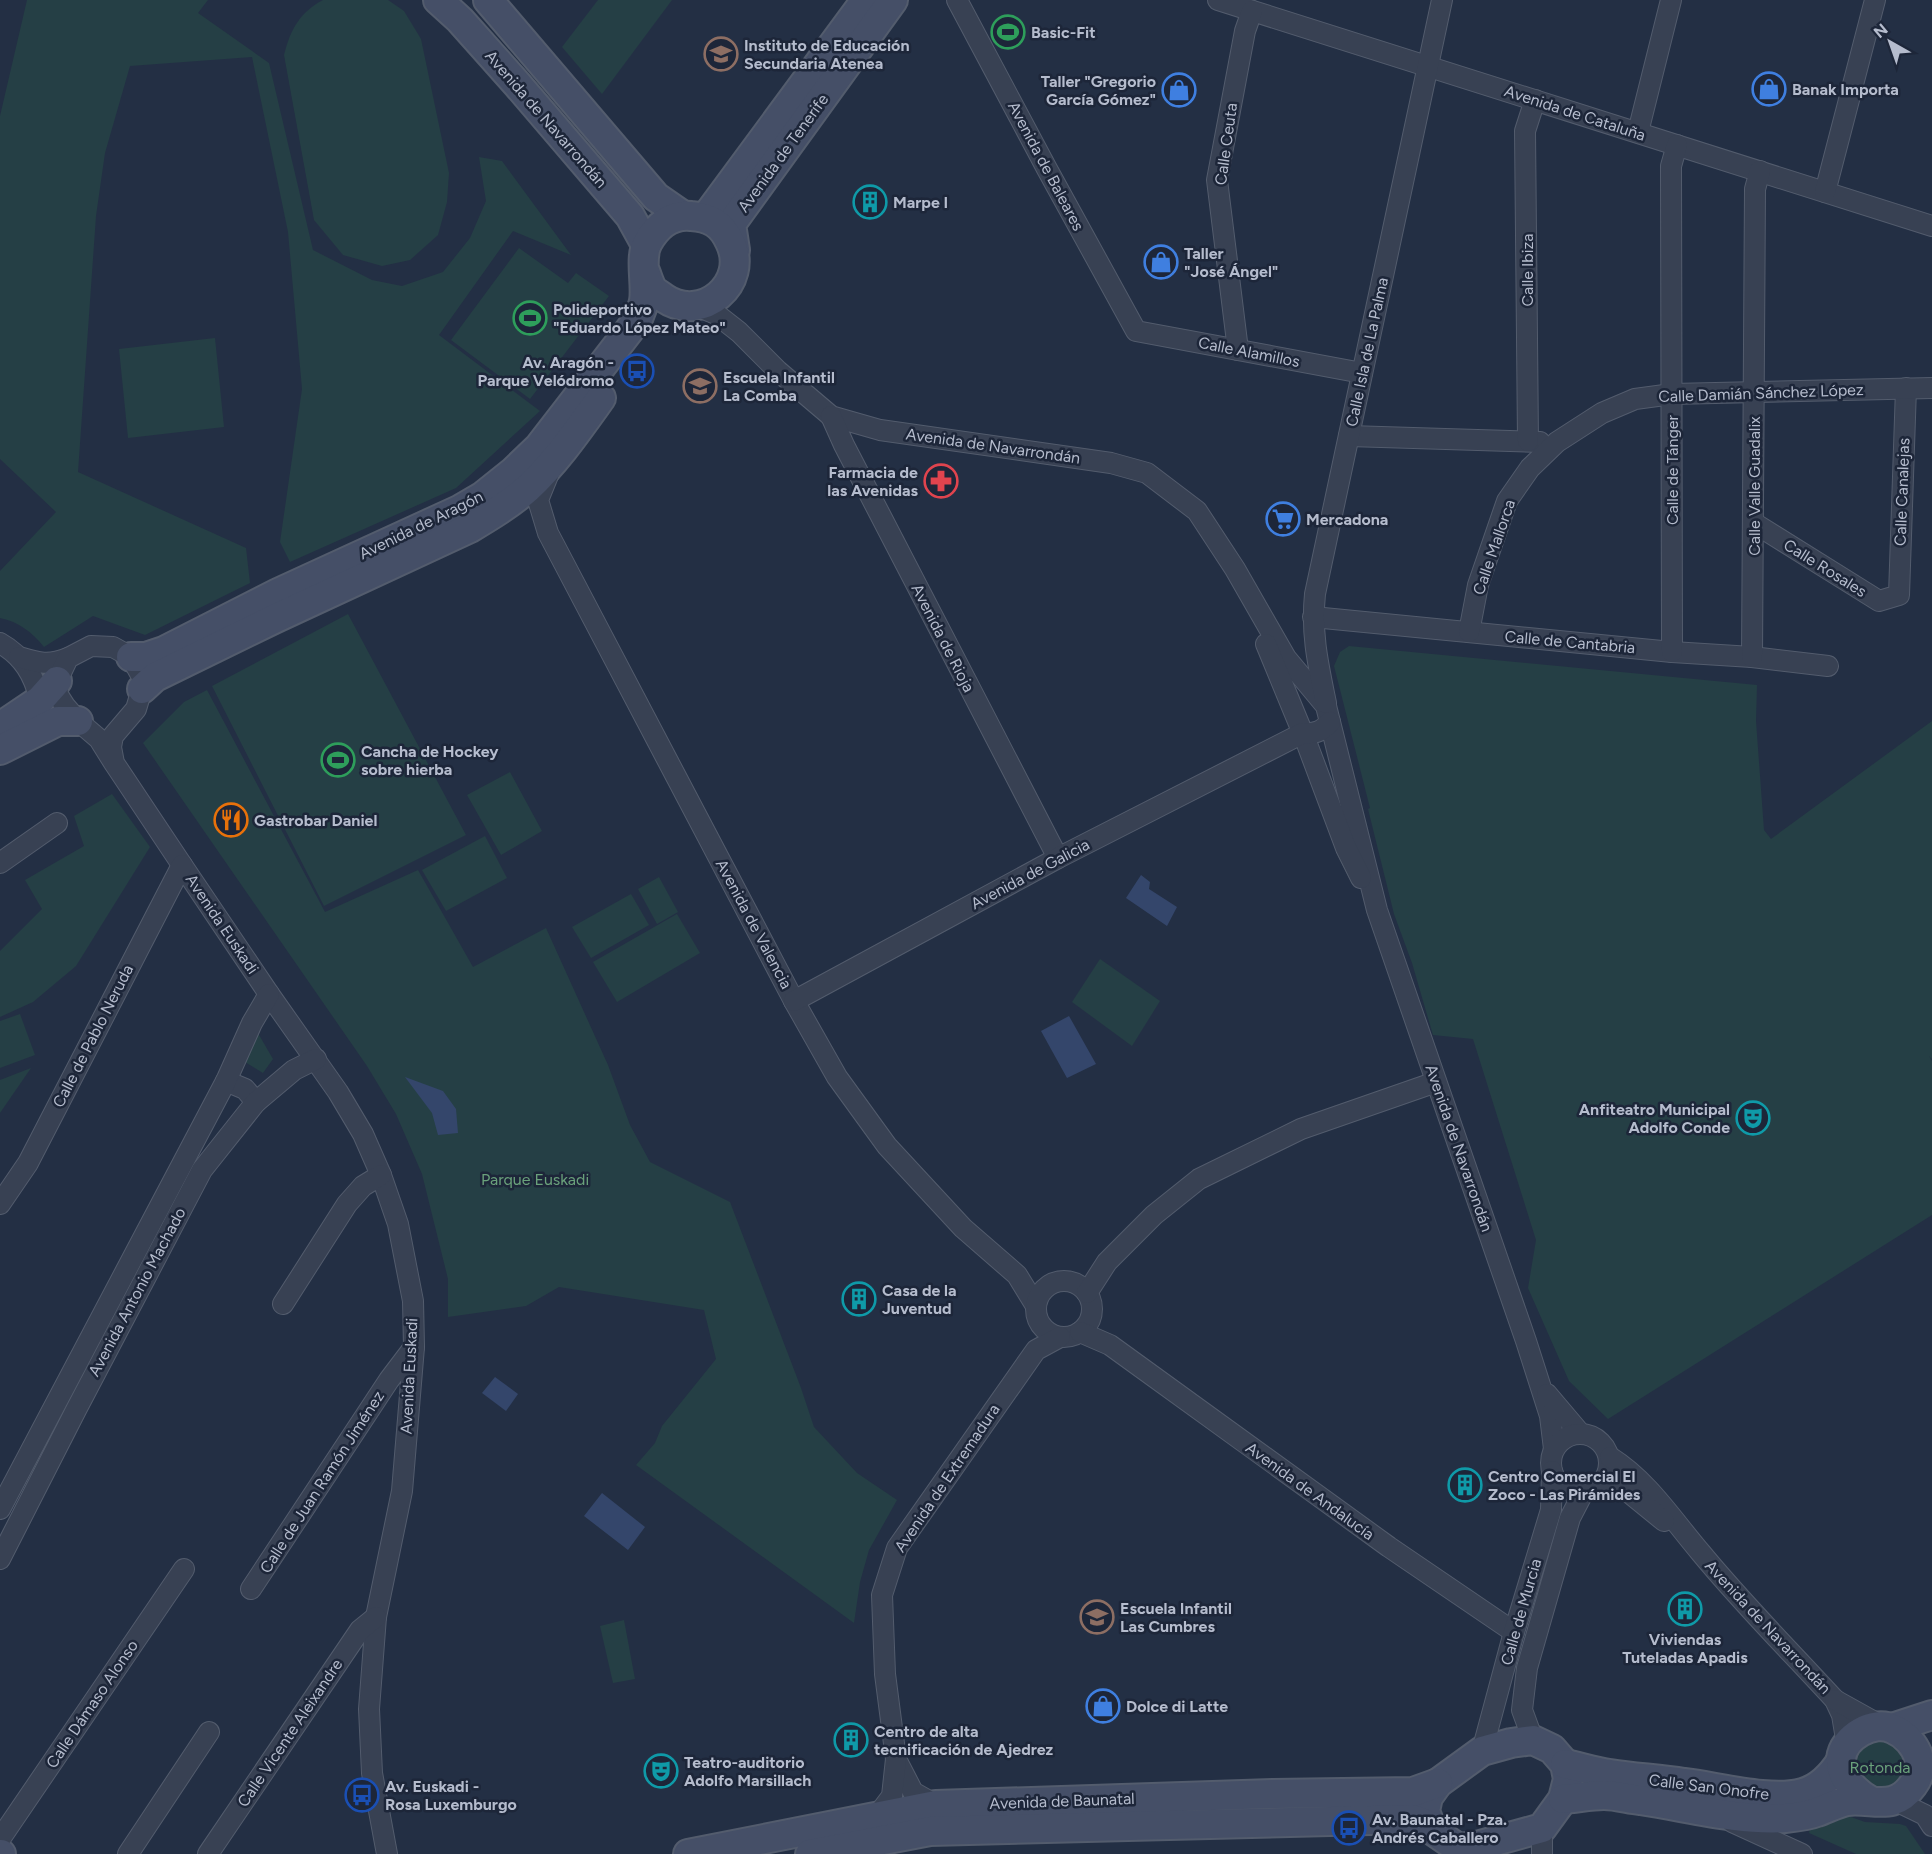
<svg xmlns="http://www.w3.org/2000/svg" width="1932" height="1854" viewBox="0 0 1932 1854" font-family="Figtree,sans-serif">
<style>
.green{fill:#253f45}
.water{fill:#34466b}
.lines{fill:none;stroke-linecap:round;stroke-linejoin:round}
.street-casing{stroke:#535c6d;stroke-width:22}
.secondary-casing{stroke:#535c6d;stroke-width:32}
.street{stroke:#384153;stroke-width:20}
.secondary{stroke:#454f67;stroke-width:28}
.labels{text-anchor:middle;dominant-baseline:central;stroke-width:5;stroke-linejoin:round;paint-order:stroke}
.poi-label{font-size:16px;font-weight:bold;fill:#b5bccd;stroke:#1d2639;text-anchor:start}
.street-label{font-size:16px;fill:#b5bccd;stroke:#1d2639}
.park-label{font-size:16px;fill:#6aa17b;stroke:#1d2639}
</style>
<rect width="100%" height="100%" fill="#232f44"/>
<g class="green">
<path d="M 27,0 L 208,0 L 198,13 L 269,63 L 313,250 L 372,280 L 402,286 L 443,272 L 470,238 L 486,201 L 479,157 L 502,161 L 571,255 L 513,231 L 439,335 L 540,411 L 456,488 L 290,562 L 280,542 L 302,389 L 288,232 L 252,57 L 130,66 L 105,153 L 96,216 L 78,472 L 246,548 L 250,583 L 145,635 L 93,616 L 44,647 C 32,632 19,622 0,618 L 0,571 L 56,512 L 0,459 L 0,116 Z"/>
<path d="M 323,0 L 388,0 L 404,11 L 421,39 L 449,173 L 447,202 L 438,235 L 410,260 L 382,266 L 343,255 L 314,220 L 284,55 C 290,30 300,12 323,0 Z"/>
<polygon points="598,0 672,0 602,94 562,47"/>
<polygon points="519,248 568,283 576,273 609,296 530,399 451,340"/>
<polygon points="215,338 224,427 128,438 119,349"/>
<polygon points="348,614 466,835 324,906 212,686"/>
<polygon points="1349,646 1757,685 1756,721 1764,830 1771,839 1932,721 1932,1059 1929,1056 1932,1061 1932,1215 1608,1419 1569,1381 1528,1288 1536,1240 1473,1039 1433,1035 1412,963 1394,914 1368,809 1370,808 1334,666 1340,652"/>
<polygon points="207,690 325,912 418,870 473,967 546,928 608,1065 630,1125 650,1162 730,1202 801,1388 814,1427 857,1473 897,1500 869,1550 860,1582 854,1623 636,1465 655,1443 662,1426 716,1359 704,1310 559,1287 526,1306 448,1317 448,1279 422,1174 396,1114 367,1066 143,743 184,702"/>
<polygon points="510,772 542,831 501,855 467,795"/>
<polygon points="112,794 150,847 76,966 33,1002 0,1017 0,951 42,909 25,880 84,846 74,816"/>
<polygon points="485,836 507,878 446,911 422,870"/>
<polygon points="659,877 678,912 657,924 638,889"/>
<polygon points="631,894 649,925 591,958 572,927"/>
<polygon points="677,914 700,953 617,1002 593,962"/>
<polygon points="1100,959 1160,1001 1132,1046 1072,1002"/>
<polygon points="20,1014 35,1055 0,1068 0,1021"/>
<polygon points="255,1028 273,1059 263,1073 240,1059"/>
<polygon points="31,1068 0,1113 0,1080"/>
<polygon points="624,1620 635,1679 613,1683 600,1626"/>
<path d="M 1881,1739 C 1901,1743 1905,1754 1908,1772 L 1889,1794 L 1857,1783 L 1854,1758 L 1864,1744 Z"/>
<polygon points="1844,1817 1851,1817 1865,1822 1900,1824 1906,1826 1925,1854 1856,1854 1809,1833 1810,1828"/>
</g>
<g class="water">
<polygon points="1141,875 1150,882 1149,889 1177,907 1167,926 1126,898"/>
<polygon points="1069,1016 1096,1064 1067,1078 1041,1031"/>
<polygon points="405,1077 443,1091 456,1109 458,1133 438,1135 432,1113"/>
<polygon points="495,1377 518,1394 506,1411 482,1393"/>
<polygon points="602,1493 645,1527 628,1550 584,1516"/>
</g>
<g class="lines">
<g class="street-casing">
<g id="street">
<polyline points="957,0 1047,169 1136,331 1362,373"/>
<polyline points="1218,0 1932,226"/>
<polyline points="1638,132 1671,0"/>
<polyline points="1825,192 1875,0"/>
<polyline points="697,306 716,314 739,332 778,371 831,416 880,430 1111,463 1147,473 1197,511 1235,569 1286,658 1326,706 1377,910 1526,1341 1550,1416 1554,1449"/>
<polyline points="1238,350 1217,180 1245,31 1252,11"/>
<polyline points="831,416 844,445 1058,858"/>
<polyline points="1349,436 1540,442"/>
<polyline points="1528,441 1525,131 1535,100"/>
<polyline points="549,473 538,500 548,533 794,1001 837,1077 887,1146 963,1228 1017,1275 1036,1306"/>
<polyline points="1754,523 1879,601 1899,595 1906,388"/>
<polyline points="1313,617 1672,652 1752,657 1828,666"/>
<polyline points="1469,632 1478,585 1507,501 1530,468 1557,442 1602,413 1635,399 1672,394 1932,388"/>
<path d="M 0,643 C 23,656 34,675 40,700"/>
<polyline points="1266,644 1304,736 1346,848 1361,878"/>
<polyline points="1672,652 1671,166 1677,145"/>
<path d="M 19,657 C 39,663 48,666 68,658"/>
<polyline points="1752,657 1755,189 1760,171"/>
<path d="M 1326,703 C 1318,664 1311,634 1315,594 L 1442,0"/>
<polyline points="114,763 111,747 113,736 136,709 142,689 142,677 131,657 113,647 91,646 68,658 57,681 58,695 65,706 78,721 99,739 114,763 182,865 269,994 338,1092 363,1134 381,1175 398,1224 413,1301 414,1347 402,1491 376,1617 369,1709 372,1773 387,1854"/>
<polyline points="0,863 57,823"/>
<path d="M 794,1001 L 1058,858 L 1303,733 C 1316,734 1322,731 1330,722"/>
<polyline points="226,1081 245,1089 256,1102"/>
<polyline points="0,1204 28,1163 182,865"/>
<circle cx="1064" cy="1309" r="28"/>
<polyline points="1087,1293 1107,1262 1154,1215 1199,1179 1301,1129 1436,1082"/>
<polyline points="283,1304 347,1204 363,1186 381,1175"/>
<polyline points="1080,1332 1110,1345 1389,1547 1514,1632"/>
<polyline points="1547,1394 1580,1433"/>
<circle cx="1580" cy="1463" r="29"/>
<path d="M 1610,1457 C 1648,1481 1672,1519 1701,1553 C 1743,1604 1790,1651 1835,1700 L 1842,1715 L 1847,1745"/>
<polyline points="1603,1483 1616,1482 1664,1521"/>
<polyline points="0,1509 226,1081 252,1023 269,994"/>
<polyline points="0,1559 76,1410 202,1170 256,1102 294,1070 316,1059"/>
<polyline points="251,1589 389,1380 414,1347"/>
<polyline points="1835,1700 1880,1725"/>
<polyline points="1533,1740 1522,1710 1527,1668 1570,1518 1583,1493"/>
<polyline points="1482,1751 1514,1632 1551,1510 1552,1471"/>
<polyline points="896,1759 913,1792 936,1805"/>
<polyline points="1896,1801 1925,1815 1932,1826"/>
<polyline points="877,1816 892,1796 896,1759 885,1674 882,1595 897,1548 1036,1350 1060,1337"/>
<polyline points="1732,1822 1802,1854"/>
<polyline points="1542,1828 1542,1854"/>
<polyline points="0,1839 184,1569"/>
<polyline points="128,1854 209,1732"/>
<polyline points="208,1854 360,1630 376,1617"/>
</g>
</g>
<g class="secondary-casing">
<g id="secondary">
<polyline points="438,0 460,20 517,84 630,216 646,245"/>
<polyline points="488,0 656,197 682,215"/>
<polyline points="706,217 866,0"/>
<polyline points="735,250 731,224 893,0"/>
<path d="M 131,657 L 146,657 L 164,651 L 278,593 L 459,510 L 483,496 L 513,472 L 539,447 L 638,319 C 640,313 643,307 644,301 C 647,285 639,257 648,242 C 657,226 672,214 691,216 C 710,217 722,224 730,242 C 750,283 702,324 664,298 C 661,295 656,293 653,290 C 649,284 647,275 644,269"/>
<path d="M 142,689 L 155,677 L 276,618 L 470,528 C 490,516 510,504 528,488 C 556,462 578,430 601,398"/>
<polyline points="0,727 40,700 57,681"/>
<polyline points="0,750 58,721 78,721"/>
<polyline points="1892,1728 1932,1715"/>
<polygon points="1533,1740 1552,1749 1565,1764 1568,1779 1563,1799 1542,1828 1477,1846 1458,1848 1432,1830 1425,1811 1428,1797 1438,1783 1482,1751 1511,1743"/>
<path d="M 1565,1764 C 1580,1767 1595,1772 1610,1774 C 1635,1778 1659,1779 1684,1783 C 1718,1787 1771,1802 1803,1793 C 1820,1788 1832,1775 1841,1761"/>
<path d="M 1563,1799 C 1577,1798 1591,1795 1604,1795 C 1616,1795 1629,1799 1640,1800 C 1688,1807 1737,1821 1785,1818 C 1795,1817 1807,1816 1817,1812 C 1826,1809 1837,1803 1847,1801 C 1874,1798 1894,1812 1913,1785 C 1919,1777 1921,1769 1919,1759 C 1916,1746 1905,1734 1893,1729 C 1874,1719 1843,1737 1841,1759 C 1840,1778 1856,1793 1871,1801"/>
<polyline points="0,1854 1,1854"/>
<polyline points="688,1854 936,1805 1273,1794 1413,1792 1438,1783"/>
<polyline points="810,1854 930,1831 1412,1819 1429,1825"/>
</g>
</g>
<use href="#street" class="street"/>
<use href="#secondary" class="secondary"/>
</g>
<defs>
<g id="stadium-ring" transform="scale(1.725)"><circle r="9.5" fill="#1d2639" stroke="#2e9e5b" stroke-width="1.5"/><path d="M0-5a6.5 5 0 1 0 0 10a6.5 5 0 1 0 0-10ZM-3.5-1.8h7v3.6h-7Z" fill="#2e9e5b"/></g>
<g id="school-ring" transform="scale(1.725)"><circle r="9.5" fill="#1d2639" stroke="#8d6e63" stroke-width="1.5"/><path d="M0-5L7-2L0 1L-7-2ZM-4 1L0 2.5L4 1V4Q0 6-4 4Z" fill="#8d6e63"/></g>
<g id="shop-ring" transform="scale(1.725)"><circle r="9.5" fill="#1d2639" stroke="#3f7fe0" stroke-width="1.5"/><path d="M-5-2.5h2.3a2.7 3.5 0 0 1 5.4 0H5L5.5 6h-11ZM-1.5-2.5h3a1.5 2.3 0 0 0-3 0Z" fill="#3f7fe0"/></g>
<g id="building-ring" transform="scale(1.725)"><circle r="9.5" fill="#1d2639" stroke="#0f9aa8" stroke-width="1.5"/><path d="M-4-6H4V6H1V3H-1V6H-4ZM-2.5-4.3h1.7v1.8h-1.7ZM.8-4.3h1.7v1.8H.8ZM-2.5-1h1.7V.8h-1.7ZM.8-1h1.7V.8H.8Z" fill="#0f9aa8"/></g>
<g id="bus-ring" transform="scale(1.725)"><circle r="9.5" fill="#1d2639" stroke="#1a4fb4" stroke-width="1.5"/><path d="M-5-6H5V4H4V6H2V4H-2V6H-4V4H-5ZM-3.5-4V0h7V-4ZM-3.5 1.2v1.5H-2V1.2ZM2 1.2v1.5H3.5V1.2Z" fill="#1a4fb4"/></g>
<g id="pharmacy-ring" transform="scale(1.725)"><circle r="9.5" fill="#1d2639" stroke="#e0444e" stroke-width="1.5"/><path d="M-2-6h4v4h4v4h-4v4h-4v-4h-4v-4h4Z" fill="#e0444e"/></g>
<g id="supermarket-ring" transform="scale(1.725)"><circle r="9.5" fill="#1d2639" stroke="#3f7fe0" stroke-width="1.5"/><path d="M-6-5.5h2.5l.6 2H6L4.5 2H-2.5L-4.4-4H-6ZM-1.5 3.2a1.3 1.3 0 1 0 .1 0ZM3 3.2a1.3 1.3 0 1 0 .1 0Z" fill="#3f7fe0"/></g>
<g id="restaurant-ring" transform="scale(1.725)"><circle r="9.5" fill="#1d2639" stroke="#e8710a" stroke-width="1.5"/><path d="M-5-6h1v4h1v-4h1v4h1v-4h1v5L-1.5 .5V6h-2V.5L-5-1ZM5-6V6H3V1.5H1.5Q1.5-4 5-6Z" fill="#e8710a"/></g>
<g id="theatre-ring" transform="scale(1.725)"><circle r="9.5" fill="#1d2639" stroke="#0f9aa8" stroke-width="1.5"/><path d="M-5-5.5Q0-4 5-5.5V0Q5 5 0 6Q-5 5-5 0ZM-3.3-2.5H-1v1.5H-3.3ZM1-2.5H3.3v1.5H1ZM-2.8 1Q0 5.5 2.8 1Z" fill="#0f9aa8"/></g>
</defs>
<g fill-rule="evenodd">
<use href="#stadium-ring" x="1008" y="32"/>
<use href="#school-ring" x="721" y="54"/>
<use href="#shop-ring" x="1769" y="89"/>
<use href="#shop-ring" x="1179" y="90"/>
<use href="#building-ring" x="870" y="202"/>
<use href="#shop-ring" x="1161" y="262"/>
<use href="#stadium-ring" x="530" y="318"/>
<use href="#bus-ring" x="637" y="371"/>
<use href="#school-ring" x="700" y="386"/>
<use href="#pharmacy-ring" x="941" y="481"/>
<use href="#supermarket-ring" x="1283" y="519"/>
<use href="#stadium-ring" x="338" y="760"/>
<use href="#restaurant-ring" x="231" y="820"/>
<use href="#theatre-ring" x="1753" y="1118"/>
<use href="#building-ring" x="859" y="1299"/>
<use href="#building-ring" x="1465" y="1485"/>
<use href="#building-ring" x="1685" y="1609"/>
<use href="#school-ring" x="1097" y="1617"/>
<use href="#shop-ring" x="1103" y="1706"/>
<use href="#building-ring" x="851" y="1740"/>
<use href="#theatre-ring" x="661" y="1771"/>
<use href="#bus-ring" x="362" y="1795"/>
<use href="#bus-ring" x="1349" y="1828"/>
</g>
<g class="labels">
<g class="poi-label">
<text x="1031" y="32">Basic-Fit</text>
<text x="744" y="45">Instituto de Educación<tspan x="744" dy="18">Secundaria Atenea</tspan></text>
<text x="1156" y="81" text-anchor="end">Taller "Gregorio<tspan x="1156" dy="18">García Gómez"</tspan></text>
<text x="1792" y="89">Banak Importa</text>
<text x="893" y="202">Marpe I</text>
<text x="1184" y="253">Taller<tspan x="1184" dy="18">"José Ángel"</tspan></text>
<text x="553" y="309">Polideportivo<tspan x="553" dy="18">"Eduardo López Mateo"</tspan></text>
<text x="614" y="362" text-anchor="end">Av. Aragón -<tspan x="614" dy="18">Parque Velódromo</tspan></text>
<text x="723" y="377">Escuela Infantil<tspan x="723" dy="18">La Comba</tspan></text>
<text x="918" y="472" text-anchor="end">Farmacia de<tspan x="918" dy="18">las Avenidas</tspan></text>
<text x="1306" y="519">Mercadona</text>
<text x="361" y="751">Cancha de Hockey<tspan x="361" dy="18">sobre hierba</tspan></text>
<text x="254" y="820">Gastrobar Daniel</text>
<text x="1730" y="1109" text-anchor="end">Anfiteatro Municipal<tspan x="1730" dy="18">Adolfo Conde</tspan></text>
<text x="882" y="1290">Casa de la<tspan x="882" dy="18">Juventud</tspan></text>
<text x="1488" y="1476">Centro Comercial El<tspan x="1488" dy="18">Zoco - Las Pirámides</tspan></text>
<text x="1120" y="1608">Escuela Infantil<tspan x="1120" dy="18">Las Cumbres</tspan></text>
<text x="1685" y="1639" text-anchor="middle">Viviendas<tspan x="1685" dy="18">Tuteladas Apadis</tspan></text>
<text x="1126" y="1706">Dolce di Latte</text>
<text x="874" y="1731">Centro de alta<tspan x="874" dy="18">tecnificación de Ajedrez</tspan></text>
<text x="684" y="1762">Teatro-auditorio<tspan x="684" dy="18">Adolfo Marsillach</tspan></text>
<text x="385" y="1786">Av. Euskadi -<tspan x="385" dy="18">Rosa Luxemburgo</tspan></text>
<text x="1372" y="1819">Av. Baunatal - Pza.<tspan x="1372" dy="18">Andrés Caballero</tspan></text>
</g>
<g class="street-label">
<text transform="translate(1575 113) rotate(18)">Avenida de Cataluña</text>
<text transform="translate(546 119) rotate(49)">Avenida de Navarrondán</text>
<text transform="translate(1226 144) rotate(-82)">Calle Ceuta</text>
<text transform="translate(783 153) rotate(-54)">Avenida de Tenerife</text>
<text transform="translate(1046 166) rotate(62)">Avenida de Baleares</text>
<text transform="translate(1527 270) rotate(-90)">Calle Ibiza</text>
<text transform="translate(1249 352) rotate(11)">Calle Alamillos</text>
<text transform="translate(1367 352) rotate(-78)">Calle Isla de La Palma</text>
<text transform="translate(1761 393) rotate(-2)">Calle Damián Sánchez López</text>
<text transform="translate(993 446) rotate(8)">Avenida de Navarrondán</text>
<text transform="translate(1672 470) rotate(-90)">Calle de Tánger</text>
<text transform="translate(1754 486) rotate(-90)">Calle Valle Guadalix</text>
<text transform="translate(1902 492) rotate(-88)">Calle Canalejas</text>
<text transform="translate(421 525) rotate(-26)">Avenida de Aragón</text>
<text transform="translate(1494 547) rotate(-71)">Calle Mallorca</text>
<text transform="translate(1825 568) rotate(32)">Calle Rosales</text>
<text transform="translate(943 638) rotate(63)">Avenida de Rioja</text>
<text transform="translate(1570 642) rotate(5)">Calle de Cantabria</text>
<text transform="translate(1030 874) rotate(-28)">Avenida de Galicia</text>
<text transform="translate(222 924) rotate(56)">Avenida Euskadi</text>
<text transform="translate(754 924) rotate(62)">Avenida de Valencia</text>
<text transform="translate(93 1036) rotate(-63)">Calle de Pablo Neruda</text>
<text transform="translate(1459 1148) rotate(71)">Avenida de Navarrondán</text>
<text transform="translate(137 1292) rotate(-62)">Avenida Antonio Machado</text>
<text transform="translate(409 1376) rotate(-87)">Avenida Euskadi</text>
<text transform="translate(947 1478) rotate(-56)">Avenida de Extremadura</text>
<text transform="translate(322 1482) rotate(-57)">Calle de Juan Ramón Jiménez</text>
<text transform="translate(1310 1491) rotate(36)">Avenida de Andalucía</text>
<text transform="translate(1521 1612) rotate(-74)">Calle de Murcia</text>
<text transform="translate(1768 1627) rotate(47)">Avenida de Navarrondán</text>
<text transform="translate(92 1704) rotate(-56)">Calle Dámaso Alonso</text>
<text transform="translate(290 1733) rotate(-56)">Calle Vicente Aleixandre</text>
<text transform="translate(1709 1787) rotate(7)">Calle San Onofre</text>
<text transform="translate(1062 1801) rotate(-2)">Avenida de Baunatal</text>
</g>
<g class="park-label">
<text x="535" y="1179">Parque Euskadi</text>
<text x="1880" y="1767">Rotonda</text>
</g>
</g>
<g transform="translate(1890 42) rotate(320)" stroke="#1d2639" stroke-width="4.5" paint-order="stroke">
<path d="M0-4.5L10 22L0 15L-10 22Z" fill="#b5bccd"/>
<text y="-9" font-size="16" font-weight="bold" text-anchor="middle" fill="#b5bccd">N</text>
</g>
</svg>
